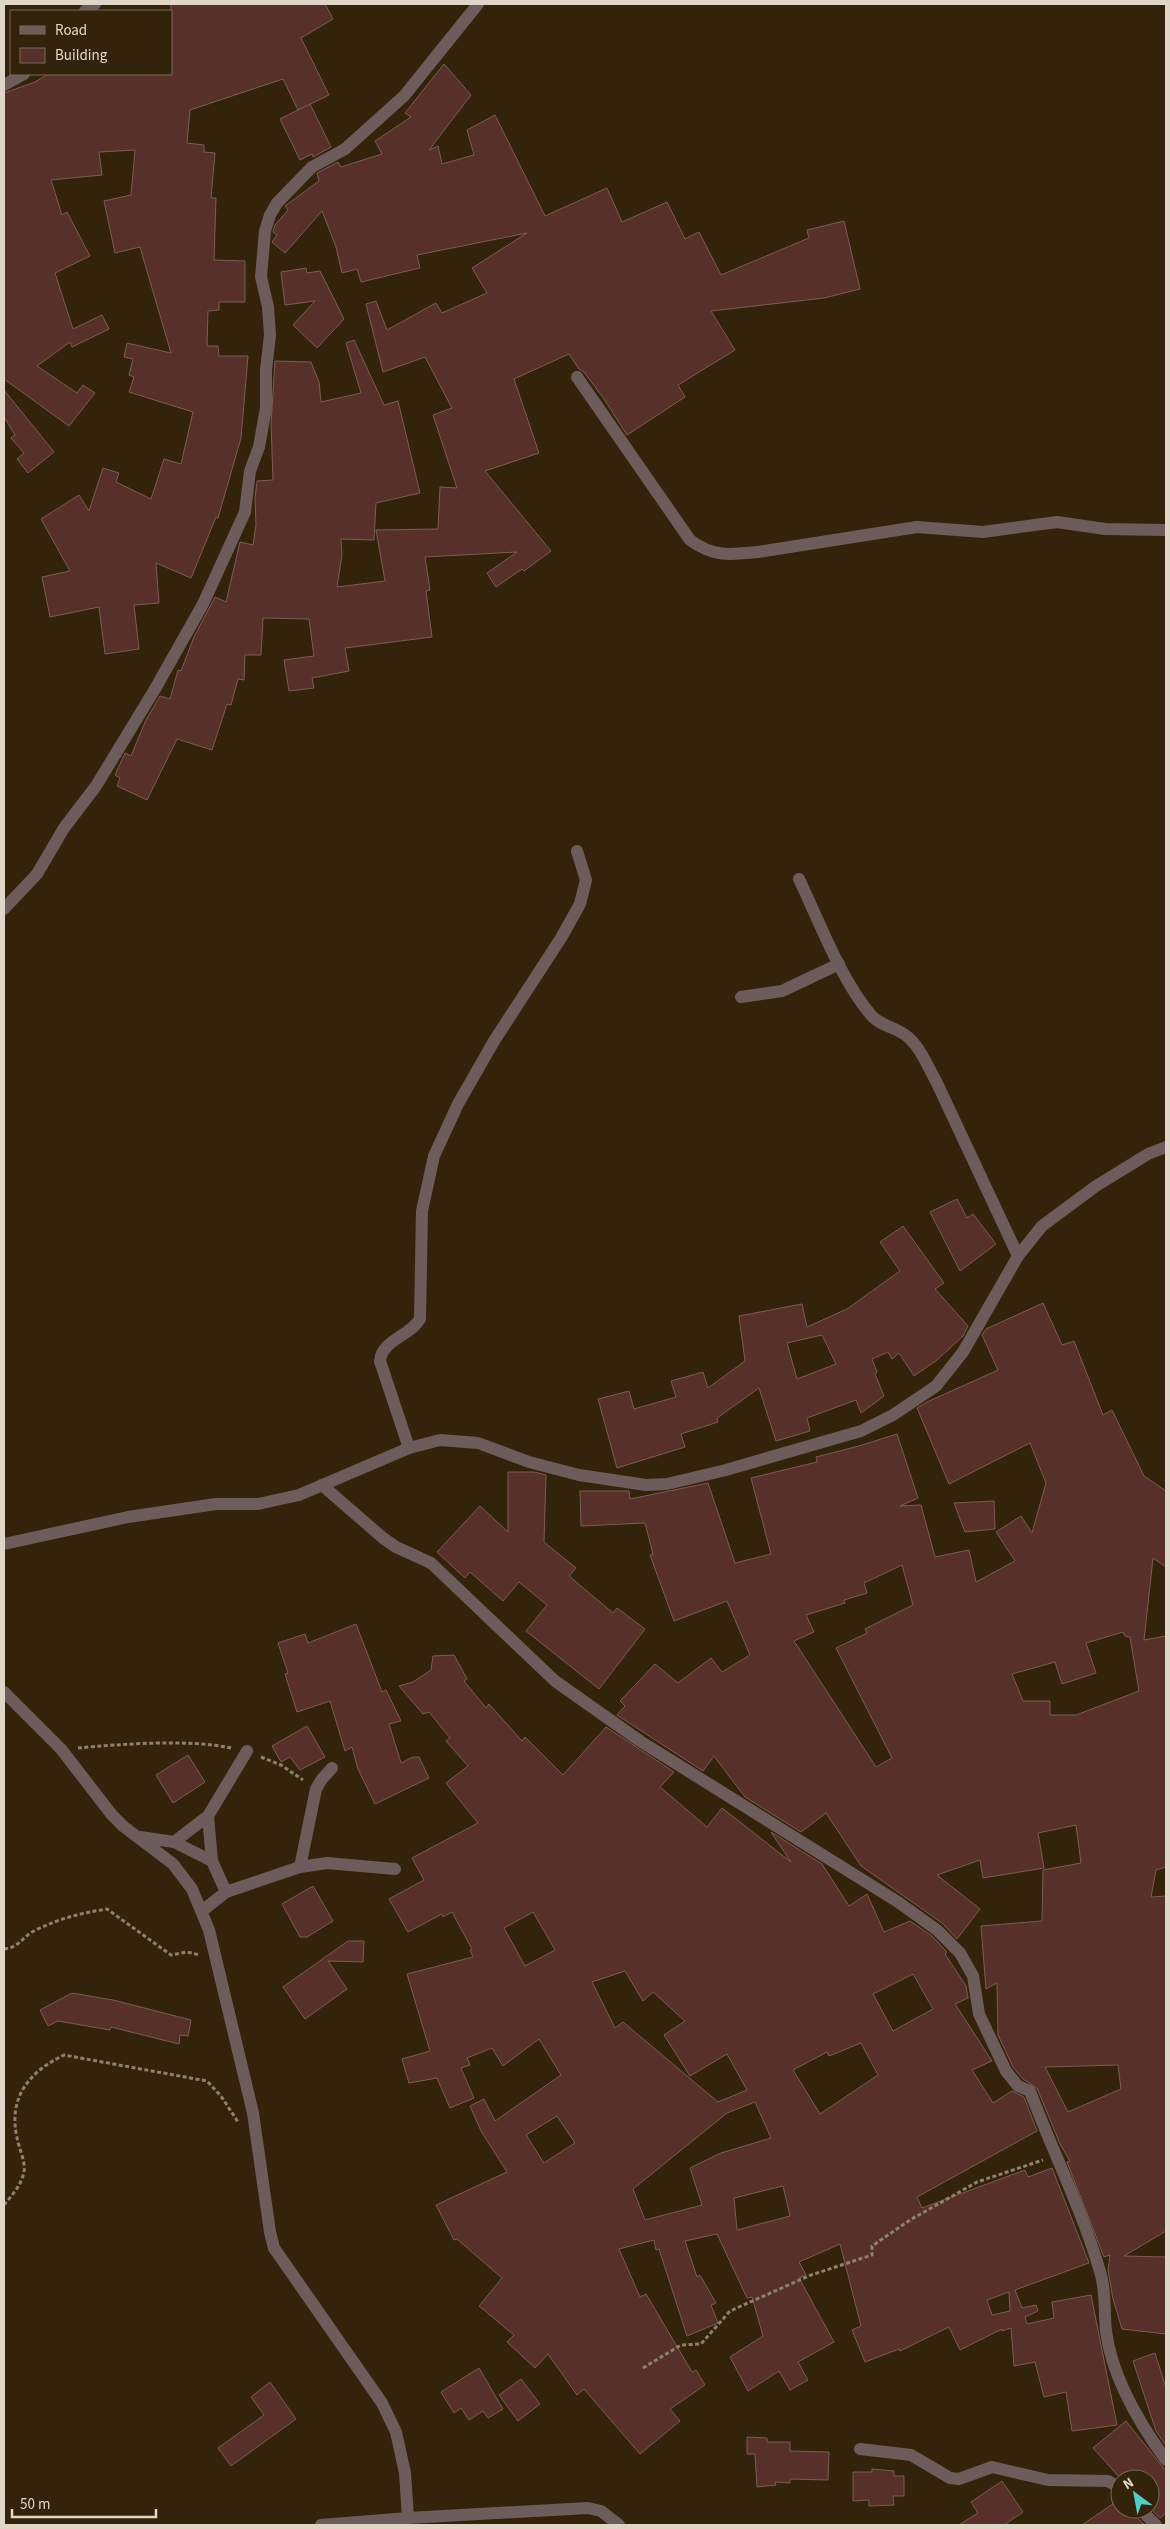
<svg xmlns="http://www.w3.org/2000/svg" width="1170" height="2529" viewBox="0 0 1170 2529" font-family="'Source Sans 3',sans-serif">
<style>
.building{fill:#58302a;stroke:#7d5c56;fill-rule:evenodd}
.lines{fill:none;stroke-linecap:round;stroke-linejoin:round}
.path{stroke:#8e816e;stroke-width:3;stroke-dasharray:4 2.5;stroke-linecap:butt}
.minor{stroke:#6c5d5c;stroke-width:12}
</style>
<rect width="100%" height="100%" fill="#33230a"/>
<g class="building">
<polygon points="171,4 325,4 333,19 301,38 329,95 298,110 283,79 190,110 187,143 204,145 204,152 215,153 211,198 216,198 214,260 245,261 245,302 219,302 219,310 208,311 207,346 218,346 219,356 248,356 241,438 218,518 216,517 191,578 156,563 159,603 134,605 139,649 105,654 99,607 50,617 42,577 70,571 41,519 79,495 89,511 103,468 119,473 116,482 151,499 164,459 181,464 193,412 129,392 134,377 129,375 133,359 124,357 127,343 171,353 140,247 115,253 104,201 131,195 135,150 99,152 102,175 51,180 62,215 67,212 90,256 55,273 73,329 102,315 109,329 72,347 70,342 37,366 77,393 83,385 95,393 69,426 4,379 4,93 35,82 48,74 171,74"/>
<polygon points="444,64 471,95 429,150 438,146 442,164 474,155 467,130 495,115 545,216 607,188 622,222 667,202 685,239 699,232 721,275 809,238 807,230 844,221 860,289 824,298 711,311 735,350 678,385 685,397 627,435 604,399 584,372 579,369 569,354 514,379 539,453 485,471 551,551 524,571 522,569 496,587 487,573 517,552 425,557 430,590 426,591 432,637 345,648 349,671 312,678 314,688 289,691 284,660 314,656 309,619 263,618 261,655 245,655 244,680 238,679 231,705 227,704 212,750 177,739 147,800 117,786 120,778 115,775 125,753 131,756 146,720 160,696 170,699 178,670 181,671 194,637 215,597 226,602 240,542 253,545 256,525 255,498 257,481 273,480 271,424 275,361 311,362 319,382 321,402 361,393 346,343 354,340 384,405 398,401 420,493 376,503 374,540 341,539 342,555 337,587 385,581 376,530 438,529 440,487 457,488 433,415 452,408 425,357 383,372 366,304 376,301 387,330 436,303 442,313 487,293 472,268 527,233 417,255 420,268 361,282 357,269 342,273 336,247 322,211 285,253 272,242 277,235 273,232 275,225 288,210 285,206 319,181 317,173 338,162 341,167 382,154 375,141 411,117 405,113"/>
<polygon points="310,104 331,147 313,157 312,154 300,160 280,119"/>
<polygon points="306,268 307,273 320,271 344,319 317,348 293,325 315,301 285,305 281,272"/>
<polygon points="4,390 54,452 28,473 17,459 24,453 11,438 15,435 4,417"/>
<polygon points="957,1199 967,1218 973,1214 996,1244 960,1271 930,1212"/>
<path d="M 903,1226 L 944,1283 L 935,1289 L 968,1326 L 963,1336 L 937,1360 L 914,1376 L 899,1353 L 892,1359 L 888,1352 L 872,1359 L 877,1372 L 875,1374 L 884,1396 L 861,1413 L 856,1400 L 807,1418 L 810,1431 L 776,1441 L 759,1388 L 717,1418 L 718,1422 L 681,1434 L 685,1447 L 617,1468 L 598,1399 L 629,1391 L 634,1409 L 676,1397 L 671,1381 L 703,1372 L 708,1388 L 745,1361 L 739,1316 L 802,1304 L 807,1327 L 847,1309 L 900,1271 L 880,1242 ZM 822,1335 L 836,1364 L 797,1379 L 787,1343 Z"/>
<path d="M 1043,1303 L 1062,1345 L 1074,1341 L 1103,1415 L 1112,1410 L 1144,1476 L 1166,1491 L 1166,1567 L 1153,1558 L 1144,1640 L 1166,1636 L 1166,1867 L 1156,1870 L 1151,1897 L 1166,1896 L 1166,2231 L 1124,2256 L 1166,2257 L 1166,2334 L 1122,2329 L 1113,2299 L 1108,2270 L 1110,2255 L 1104,2257 L 1067,2162 L 1070,2161 L 1060,2144 L 1037,2088 L 1023,2079 L 1013,2067 L 998,2035 L 997,1983 L 986,1989 L 981,1926 L 1042,1921 L 1043,1870 L 1081,1863 L 1076,1825 L 1038,1833 L 1044,1868 L 983,1878 L 980,1860 L 937,1875 L 980,1909 L 957,1939 L 942,1923 L 861,1866 L 826,1813 L 801,1832 L 745,1797 L 714,1756 L 703,1771 L 617,1715 L 625,1706 L 620,1701 L 655,1664 L 678,1683 L 711,1658 L 722,1672 L 750,1655 L 727,1601 L 674,1621 L 650,1555 L 653,1554 L 645,1523 L 581,1526 L 580,1491 L 629,1491 L 630,1499 L 708,1483 L 735,1563 L 771,1554 L 751,1478 L 817,1462 L 816,1457 L 859,1446 L 897,1434 L 918,1498 L 900,1506 L 921,1505 L 935,1557 L 969,1550 L 976,1582 L 1015,1561 L 996,1532 L 1021,1516 L 1032,1533 L 1046,1483 L 1030,1443 L 949,1484 L 917,1408 L 927,1402 L 996,1371 L 998,1370 L 982,1335 L 986,1329 ZM 902,1565 L 913,1605 L 865,1629 L 867,1633 L 836,1648 L 892,1758 L 876,1767 L 794,1641 L 814,1632 L 806,1615 L 845,1603 L 844,1600 L 867,1593 L 864,1583 ZM 1123,1632 L 1125,1636 L 1130,1637 L 1139,1691 L 1076,1715 L 1050,1715 L 1050,1701 L 1023,1701 L 1012,1674 L 1055,1662 L 1062,1684 L 1096,1673 L 1086,1643 ZM 1118,2065 L 1121,2089 L 1068,2112 L 1045,2067 Z"/>
<polygon points="508,1472 534,1472 546,1475 544,1542 576,1568 569,1576 613,1613 617,1608 645,1629 599,1689 526,1631 547,1605 519,1582 503,1601 470,1572 465,1578 437,1552 480,1506 508,1532"/>
<polygon points="994,1501 995,1529 965,1532 954,1503"/>
<polygon points="356,1624 382,1692 386,1690 401,1721 389,1724 401,1763 413,1757 419,1757 429,1778 375,1804 358,1769 352,1747 345,1751 330,1701 297,1712 285,1674 288,1673 278,1643 305,1634 308,1643"/>
<path d="M 454,1655 L 467,1679 L 464,1681 L 486,1708 L 489,1704 L 522,1741 L 525,1737 L 563,1775 L 606,1727 L 674,1772 L 660,1787 L 707,1827 L 722,1808 L 791,1862 L 771,1832 L 822,1864 L 849,1906 L 867,1894 L 884,1932 L 910,1921 L 932,1936 L 947,1952 L 945,1954 L 966,1986 L 968,1998 L 955,2004 L 992,2061 L 972,2070 L 993,2103 L 1012,2091 L 1024,2097 L 1037,2131 L 917,2197 L 922,2208 L 1025,2170 L 1028,2177 L 1052,2168 L 1089,2263 L 1015,2290 L 1022,2308 L 1036,2305 L 1038,2311 L 1025,2317 L 1027,2324 L 1054,2318 L 1052,2302 L 1091,2295 L 1117,2425 L 1072,2431 L 1066,2392 L 1044,2397 L 1035,2362 L 1014,2366 L 1011,2328 L 1002,2331 L 1002,2329 L 960,2350 L 949,2327 L 900,2351 L 899,2349 L 865,2362 L 852,2330 L 861,2326 L 840,2244 L 799,2262 L 806,2275 L 799,2278 L 834,2342 L 798,2362 L 808,2380 L 790,2390 L 779,2371 L 748,2391 L 730,2357 L 763,2336 L 752,2297 L 747,2298 L 717,2234 L 685,2241 L 697,2277 L 700,2275 L 716,2303 L 711,2305 L 718,2323 L 687,2336 L 659,2249 L 656,2250 L 654,2240 L 619,2249 L 640,2297 L 646,2294 L 692,2372 L 696,2370 L 705,2385 L 670,2409 L 680,2421 L 640,2454 L 584,2389 L 577,2395 L 548,2354 L 535,2368 L 507,2342 L 514,2335 L 479,2306 L 502,2278 L 457,2239 L 454,2240 L 436,2205 L 507,2172 L 481,2131 L 470,2106 L 484,2099 L 495,2121 L 561,2075 L 539,2039 L 503,2066 L 492,2048 L 467,2058 L 470,2065 L 461,2068 L 474,2098 L 450,2108 L 437,2078 L 409,2083 L 402,2059 L 430,2051 L 407,1974 L 473,1957 L 470,1950 L 472,1949 L 452,1912 L 443,1917 L 442,1914 L 408,1932 L 389,1899 L 424,1880 L 412,1858 L 478,1823 L 446,1783 L 468,1766 L 446,1741 L 450,1738 L 429,1712 L 423,1714 L 399,1686 L 413,1682 L 431,1670 L 433,1656 ZM 533,1912 L 555,1950 L 525,1966 L 504,1928 ZM 625,1971 L 643,2001 L 653,1992 L 685,2021 L 664,2035 L 690,2076 L 727,2054 L 747,2090 L 718,2102 L 623,2022 L 615,2028 L 592,1982 ZM 913,1974 L 933,2009 L 893,2031 L 873,1994 ZM 861,2043 L 878,2075 L 820,2114 L 793,2070 L 827,2052 L 829,2056 ZM 755,2102 L 771,2138 L 721,2153 L 690,2168 L 702,2205 L 645,2220 L 633,2189 L 727,2113 ZM 557,2116 L 575,2143 L 544,2163 L 526,2135 ZM 783,2186 L 790,2216 L 737,2230 L 734,2198 ZM 1009,2292 L 1010,2311 L 992,2315 L 987,2300 Z"/>
<polygon points="307,1726 325,1757 300,1770 290,1757 281,1762 272,1746"/>
<polygon points="188,1755 205,1782 173,1803 156,1775"/>
<polygon points="313,1886 333,1921 307,1937 300,1937 282,1904"/>
<polygon points="348,1941 364,1941 363,1962 328,1961 347,1989 305,2019 283,1987"/>
<polygon points="72,1993 113,2000 191,2020 188,2036 180,2035 179,2044 111,2027 110,2030 58,2021 48,2026 40,2010"/>
<polygon points="1155,2353 1166,2388 1166,2446 1156,2431 1133,2361"/>
<polygon points="479,2368 503,2409 488,2418 483,2411 469,2420 461,2408 454,2413 441,2392"/>
<polygon points="521,2379 540,2404 518,2421 499,2395"/>
<polygon points="270,2382 296,2419 231,2466 218,2448 264,2415 251,2397"/>
<polygon points="1126,2421 1166,2471 1166,2513 1160,2518 1150,2508 1150,2479 1121,2479 1093,2448"/>
<polygon points="747,2437 767,2438 767,2442 790,2442 790,2451 829,2452 828,2480 790,2479 790,2483 775,2482 776,2485 757,2487 755,2454 747,2454"/>
<polygon points="872,2469 894,2471 894,2476 904,2476 904,2496 893,2496 894,2505 869,2506 869,2500 853,2501 853,2472 872,2472"/>
<polygon points="1002,2481 1023,2512 1004,2525 959,2525 978,2513 971,2502"/>
<polygon points="1120,2499 1120,2509 1132,2509 1134,2515 1145,2525 1082,2525"/>
</g>
<g class="lines">
<g class="path">
<path d="M 78,1748 C 122,1744 189,1739 231,1748"/>
<polyline points="261,1757 281,1765 303,1780"/>
<path d="M 4,1949 C 21,1947 22,1936 36,1930 C 60,1918 82,1913 107,1909 L 171,1955 L 187,1952 L 200,1955"/>
<path d="M 4,2205 C 12,2195 21,2186 24,2172 C 26,2163 19,2148 17,2138 C 8,2097 29,2072 64,2055 L 207,2081 L 221,2096 L 238,2122"/>
<polyline points="643,2368 681,2345 701,2344 730,2311 811,2275 872,2255 872,2246 910,2220 977,2182 1043,2160"/>
</g>
<g class="minor">
<polyline points="85,11 95,4"/>
<polyline points="4,85 24,74"/>
<path d="M 577,377 L 690,540 C 713,557 730,555 758,552 L 917,527 L 983,532 L 1057,522 L 1105,529 L 1166,530"/>
<path d="M 799,879 C 819,921 841,980 871,1015 C 878,1024 893,1027 904,1034 C 919,1044 927,1065 936,1081 L 1018,1256"/>
<polyline points="4,909 37,874 64,828 96,786 155,689 203,604 245,512 250,471 259,447 266,408 266,370 270,335 268,307 261,277 265,231 270,215 277,203 312,167 345,149 404,96 478,4"/>
<polyline points="741,997 782,991 839,964"/>
<path d="M 409,1448 L 380,1361 C 382,1340 410,1336 420,1319 L 422,1211 L 434,1156 L 458,1104 L 494,1041 L 561,938 L 580,904 L 586,880 L 577,851"/>
<path d="M 322,1485 L 383,1538 L 396,1547 L 431,1563 L 555,1681 L 640,1741 L 898,1902 L 937,1930 L 960,1953 L 973,1976 L 979,2014 L 1006,2071 L 1018,2086 L 1030,2091 C 1053,2153 1083,2211 1101,2275 C 1106,2294 1104,2312 1106,2331 C 1112,2378 1139,2423 1166,2460"/>
<polyline points="4,1544 128,1517 216,1504 258,1504 299,1495 409,1448 440,1440 478,1443 529,1462 579,1475 646,1485 667,1484 726,1470 861,1431 893,1415 936,1386 963,1352 1018,1256 1042,1226 1096,1186 1148,1154 1166,1147"/>
<polyline points="4,1692 61,1749 112,1815 123,1826 173,1864 192,1889 209,1930 253,2113 270,2232 274,2248 382,2403 396,2432 405,2473 408,2518"/>
<polyline points="140,1837 174,1842 212,1861"/>
<polyline points="174,1842 208,1816"/>
<polyline points="300,1867 316,1789 322,1779 332,1768"/>
<polyline points="226,1892 212,1861 208,1816 247,1751"/>
<polyline points="202,1911 226,1892 300,1867 327,1863 395,1869"/>
<polyline points="860,2449 911,2455 950,2478 959,2479 992,2467 1048,2480 1108,2481 1120,2488"/>
<polyline points="1140,2509 1156,2525"/>
<polyline points="321,2525 408,2518 588,2508 601,2511 619,2525"/>
</g>
</g>
<rect width="1170" height="2529" fill="none" stroke="#e0d6c8" stroke-width="10"/>
<rect x="10" y="10" width="162" height="65" fill="#33230a" stroke="#786b56"/>
<rect x="20" y="26" width="25" height="8" fill="#6c5d5c" stroke="#786b56"/>
<text x="55" y="35" font-size="15" fill="#e0d6c8">Road</text>
<rect x="20" y="48" width="25" height="15" fill="#58302a" stroke="#786b56"/>
<text x="55" y="60" font-size="15" fill="#e0d6c8">Building</text>
<g transform="translate(1135 2494) rotate(328)"><circle r="24" fill="#33230a" stroke="#786b56"/>
<path d="M0-4L9 19L0 12L-9 19Z" fill="#54cdc8"/>
<text y="-8" font-size="14" font-weight="bold" text-anchor="middle" fill="#e0d6c8">N</text>
</g>
<path d="M12 2509v8h144v-8" fill="none" stroke="#e0d6c8" stroke-width="2.5"/>
<text x="20" y="2509" font-size="15" fill="#e0d6c8" stroke="#33230a" stroke-width="4" paint-order="stroke">50 m</text>
</svg>
